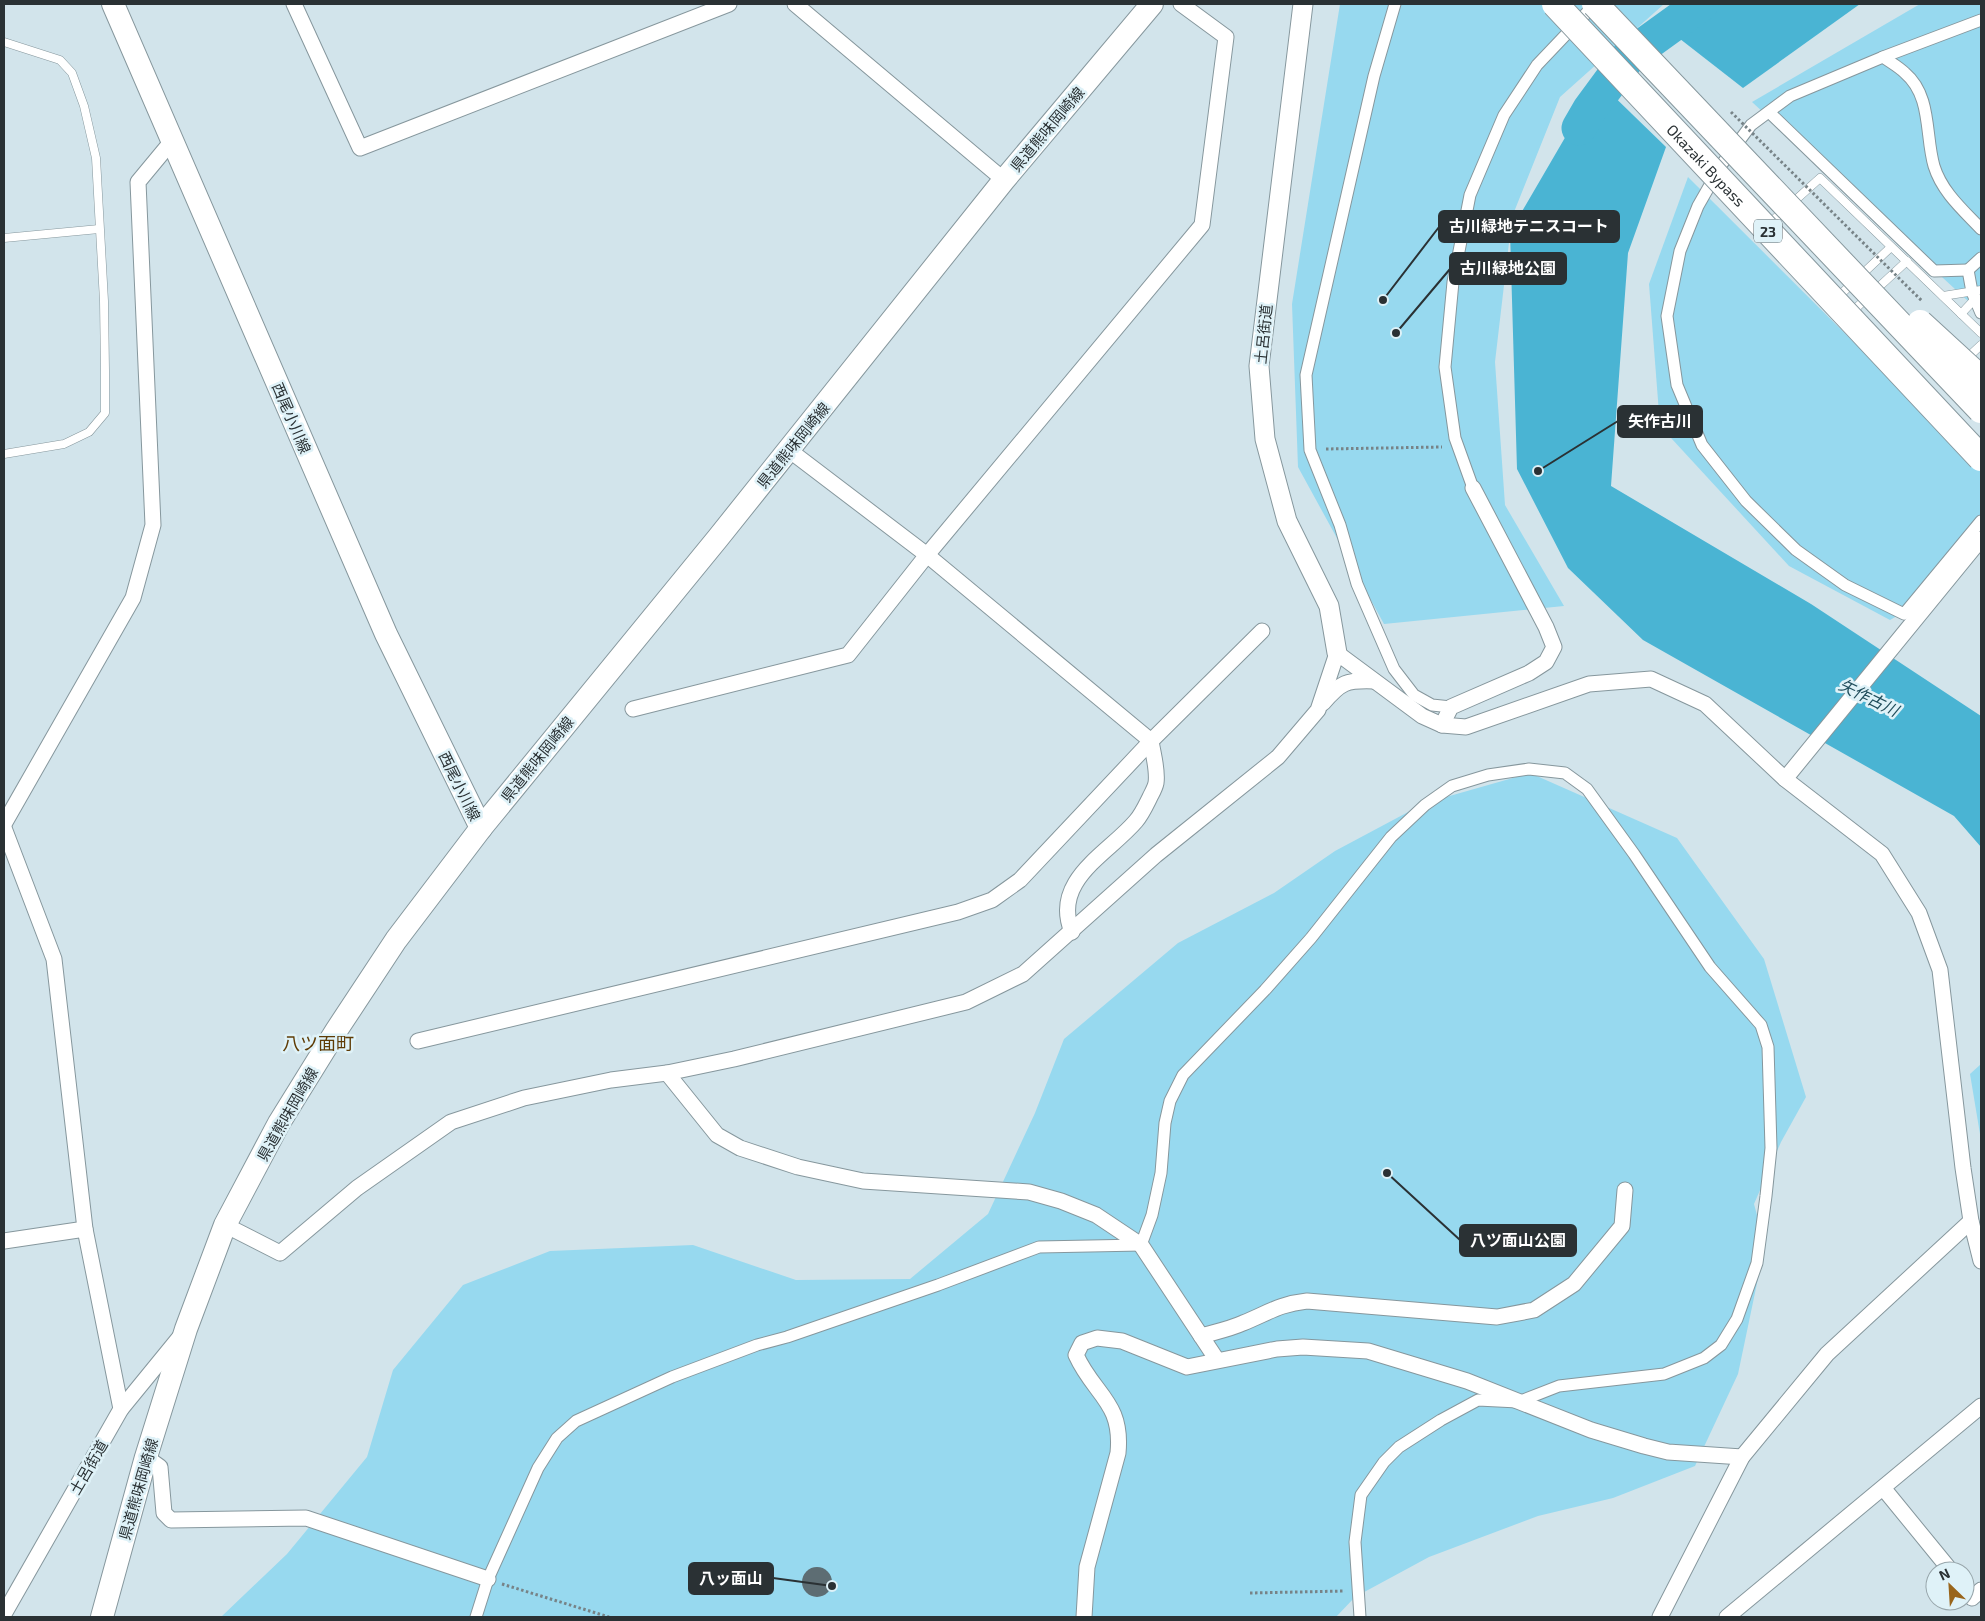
<svg xmlns="http://www.w3.org/2000/svg" width="1985" height="1621" viewBox="0 0 1985 1621" font-family="'Exo 2','Noto Sans JP',sans-serif">
<style>
.green{fill:#97d9ef}
.water{fill:#4ab4d3}
.lines{fill:none;stroke-linecap:round;stroke-linejoin:round}
.river{stroke:#4ab4d3;stroke-width:35}
.building{fill:#5d6d73}
.service-casing{stroke:#86979d;stroke-width:9}
.pedestrian-casing{stroke:#86979d;stroke-width:13}
.minor-casing{stroke:#86979d;stroke-width:17}
.tertiary-casing{stroke:#86979d;stroke-width:21}
.secondary-casing{stroke:#86979d;stroke-width:24}
.path{stroke:#778387;stroke-width:3;stroke-dasharray:2.5 2.5;stroke-linecap:butt}
.service{stroke:#fff;stroke-width:8}
.pedestrian{stroke:#fff;stroke-width:11}
.minor{stroke:#fff;stroke-width:15}
.tertiary{stroke:#fff;stroke-width:19}
.secondary{stroke:#fff;stroke-width:22}
.trunk-bridge-casing{stroke:#86979d;stroke-width:28;stroke-linecap:butt}
.path-bridge{stroke:#778387;stroke-width:3;stroke-dasharray:2.5 2.5;stroke-linecap:butt}
.trunk-bridge{stroke:#fff;stroke-width:26}
.labels{text-anchor:middle;dominant-baseline:central;stroke-width:5;stroke-linejoin:round;paint-order:stroke}
.shield{fill:#dff2f8;stroke:#606b6f;stroke-width:1}
.shield-label{font-size:14px;font-weight:bold;fill:#2a3134}
.street-label{font-size:15px;fill:#2a3134;stroke:#dff2f8}
.water-label{font-size:16px;font-style:italic;fill:#214e5c;stroke:#dff2f8}
.quarter-label{font-size:18px;fill:#5f3b05;stroke:#dff2f8}
.leader{fill:none;stroke:#2a3134;stroke-width:2}
.callout-dot{fill:#2a3134;stroke:#dff2f8;stroke-width:2}
.callout{fill:#2a3134;stroke:#2a3134;stroke-width:2}
.callout-label{font-size:16px;text-anchor:middle;font-weight:bold;fill:#fff}
</style>
<rect width="100%" height="100%" fill="#d2e4eb"/>
<g class="green">
<polygon points="1340,4 1664,4 1560,97 1512,217 1495,362 1505,505 1564,606 1384,624 1298,467 1292,304"/>
<polygon points="1920,4 1981,4 1981,313 1752,102"/>
<polygon points="1688,177 1981,469 1981,533 1921,602 1890,620 1789,566 1660,426 1649,284"/>
<polygon points="1530,773 1677,838 1764,959 1806,1097 1781,1142 1754,1204 1765,1245 1738,1374 1695,1466 1613,1498 1538,1516 1429,1557 1355,1597 1336,1617 221,1617 287,1554 367,1457 393,1370 463,1285 550,1251 693,1245 796,1280 910,1279 988,1214 1035,1113 1064,1039 1178,943 1274,893 1335,851 1425,803"/>
<polygon points="1981,1064 1981,1140 1970,1074"/>
</g>
<g class="water">
<polygon points="1687,4 1860,4 1743,88 1657,21"/>
<polygon points="1598,81 1666,147 1628,253 1611,486 1811,604 1981,716 1981,847 1954,816 1643,640 1568,568 1517,469 1510,232"/>
</g>
<g class="lines">
<polyline class="river" points="1579,128 1590,109 1629,56 1701,4"/>
</g>
<circle class="building" cx="817" cy="1582" r="15"/>
<g class="lines">
<g class="service-casing">
<g id="service">
<polyline points="4,42 60,60 72,73 84,106 96,158 104,301 105,371 105,413 89,432 64,444 4,454"/>
<polyline points="1771,225 1770,223 1820,178 1981,333"/>
<polyline points="4,238 99,229"/>
<polyline points="1837,292 1840,295 1891,247"/>
<polyline points="1943,296 1981,290"/>
<polyline points="1858,313 1855,309 1907,261"/>
<polyline points="1961,314 1974,300 1981,298"/>
<polyline points="1966,359 1981,345"/>
</g>
</g>
<g class="pedestrian-casing">
<g id="pedestrian">
<polyline points="1395,4 1374,76 1306,375 1310,450 1340,525 1357,584 1394,669 1414,695 1432,705 1451,707"/>
<polyline points="1883,57 1981,20"/>
<polyline points="1769,112 1934,271 1968,270"/>
<path d="M 1981,229 C 1963,210 1942,192 1934,166 C 1925,135 1932,96 1905,73 C 1899,67 1890,62 1883,57 L 1790,96 L 1751,125 L 1722,164 L 1698,206 L 1680,251 L 1667,316 L 1677,385 L 1702,445 L 1746,501 L 1796,550 L 1845,585 L 1904,614 L 1981,521"/>
<polyline points="1981,258 1968,270 1972,292 1981,313"/>
<polyline points="1473,488 1455,438 1445,367 1453,282 1470,195 1504,115 1537,65 1595,4"/>
<polyline points="476,1617 488,1579 538,1468 557,1438 576,1421 672,1377 757,1345 787,1337 938,1285 1039,1247 1141,1245 1152,1215 1161,1173 1165,1123 1170,1101 1183,1075 1265,990 1311,938 1391,837 1425,805 1452,786 1488,775 1529,769 1565,773 1587,789 1634,854 1710,967 1761,1025 1768,1047 1771,1148 1766,1196 1757,1263 1737,1319 1721,1345 1704,1358 1664,1374 1559,1386 1518,1402 1478,1400 1441,1420 1399,1447 1384,1462 1361,1495 1355,1542 1360,1617"/>
</g>
</g>
<g class="minor-casing">
<g id="minor">
<polyline points="294,4 360,148 729,4"/>
<polyline points="795,4 1004,180"/>
<path d="M 789,450 L 927,555 L 1151,741 C 1153,754 1158,770 1156,783 C 1155,788 1152,793 1150,797 C 1146,805 1142,814 1136,821 C 1108,854 1051,880 1072,932"/>
<path d="M 1323,703 C 1341,682 1346,680 1374,681"/>
<polyline points="633,709 848,655 927,555 1202,225 1226,37 1181,4"/>
<polyline points="1442,725 1451,707 1529,673 1546,662 1554,647 1546,627 1473,488"/>
<polyline points="1785,779 1981,539"/>
<polyline points="4,824 133,598 153,525 138,182 172,141"/>
<polyline points="4,828 54,959 85,1229 121,1409"/>
<polyline points="418,1041 958,912 992,900 1020,880 1151,741 1262,631"/>
<polyline points="667,1073 717,1135 740,1148 798,1167 863,1181 1029,1192 1061,1201 1096,1215 1141,1245 1217,1360"/>
<polyline points="225,1225 280,1253 357,1188 451,1122 524,1098 611,1080 667,1073 734,1059 966,1002 1023,974 1156,855 1278,757 1318,710 1337,653 1422,716 1442,725 1466,727 1589,684 1651,679 1705,704 1785,779 1882,854 1919,913 1940,970 1963,1168 1971,1221 1981,1261"/>
<polyline points="4,1241 85,1229"/>
<path d="M 1201,1336 C 1215,1332 1230,1329 1243,1323 C 1268,1313 1279,1304 1307,1301 L 1497,1317 L 1534,1310 L 1574,1284 L 1622,1226 L 1625,1190"/>
<polyline points="146,1457 160,1467 164,1513 171,1520 306,1518 488,1579"/>
<polyline points="1884,1489 1951,1571"/>
<polyline points="1965,1589 1972,1598 1981,1590"/>
<polyline points="4,1614 121,1409 179,1338"/>
<path d="M 1084,1617 L 1087,1567 L 1118,1453 C 1123,1402 1094,1395 1076,1355 L 1082,1343 L 1097,1338 L 1122,1341 L 1187,1367 L 1277,1349 L 1303,1347 L 1368,1351 L 1467,1381 L 1591,1430 L 1644,1446 L 1668,1452 L 1742,1457"/>
<polyline points="1660,1617 1742,1457 1827,1354 1971,1221"/>
<polyline points="1727,1617 1981,1406"/>
</g>
</g>
<g class="tertiary-casing">
<polyline id="tertiary" points="1303,4 1259,366 1265,439 1287,521 1329,606 1337,653"/>
</g>
<g class="secondary-casing">
<g id="secondary">
<polyline points="113,4 386,634 481,828"/>
<polyline points="102,1617 146,1457 186,1329 225,1225 279,1123 336,1031 396,940 481,828 718,538 1004,180 1152,4"/>
</g>
</g>
<g class="path">
<polyline points="1326,449 1442,447"/>
<polyline points="502,1584 609,1617"/>
<polyline points="1250,1593 1345,1591"/>
</g>
<use href="#service" class="service"/>
<use href="#pedestrian" class="pedestrian"/>
<use href="#minor" class="minor"/>
<use href="#tertiary" class="tertiary"/>
<use href="#secondary" class="secondary"/>
<g class="trunk-bridge-casing">
<g id="trunk-bridge">
<path id="s1" d="M 1555,4 L 1981,458"/>
<polyline points="1595,4 1981,410"/>
<polyline points="1920,323 1981,379"/>
</g>
</g>
<polyline class="path-bridge" points="1731,112 1922,301"/>
<use href="#trunk-bridge" class="trunk-bridge"/>
</g>
<g class="labels">
<rect class="shield" x="1754" y="219.5" width="28" height="23" rx="4"/>
<g class="shield-label">
<text x="1768" y="231">23</text>
</g>
<g class="street-label">
<text transform="translate(1047 129) rotate(-50)">県道熊味岡崎線</text>
<text stroke="none"><textPath href="#s1" startOffset="221">Okazaki Bypass</textPath></text>
<text transform="translate(1263 334) rotate(-84)">土呂街道</text>
<text transform="translate(292 418) rotate(67)">西尾小川線</text>
<text transform="translate(793 445) rotate(-51)">県道熊味岡崎線</text>
<text transform="translate(537 759) rotate(-51)">県道熊味岡崎線</text>
<text transform="translate(460 786) rotate(64)">西尾小川線</text>
<text transform="translate(287 1114) rotate(-60)">県道熊味岡崎線</text>
<text transform="translate(88 1467) rotate(-60)">土呂街道</text>
<text transform="translate(138 1489) rotate(-74)">県道熊味岡崎線</text>
</g>
<g class="water-label">
<text transform="translate(1869 697) rotate(26)">矢作古川</text>
</g>
<g class="quarter-label">
<text x="318" y="1043">八ツ面町</text>
</g>
</g>
<path class="leader" d="M1383 300L1439 227M1396 333L1450 269M1538 471L1618 421M1387 1173L1460 1240M832 1586L773 1578"/>
<g class="callout-dot">
<circle cx="1383" cy="300" r="5"/>
<circle cx="1396" cy="333" r="5"/>
<circle cx="1538" cy="471" r="5"/>
<circle cx="1387" cy="1173" r="5"/>
<circle cx="832" cy="1586" r="5"/>
</g>
<g class="callout">
<rect x="1439" y="211" width="180" height="31" rx="5"/>
<rect x="1450" y="253" width="116" height="31" rx="5"/>
<rect x="1618" y="406" width="84" height="31" rx="5"/>
<rect x="1460" y="1225" width="116" height="31" rx="5"/>
<rect x="689" y="1563" width="84" height="31" rx="5"/>
</g>
<g class="callout-label">
<text x="1529" y="232">古川緑地テニスコート</text>
<text x="1508" y="274">古川緑地公園</text>
<text x="1660" y="427">矢作古川</text>
<text x="1518" y="1246">八ツ面山公園</text>
<text x="731" y="1584">八ッ面山</text>
</g>
<rect width="1985" height="1621" fill="none" stroke="#2a3134" stroke-width="10"/>
<g transform="translate(1950 1586) rotate(335)"><circle r="24" fill="#dff2f8" stroke="#97a5aa"/>
<path d="M0-4L9 19L0 12L-9 19Z" fill="#99651b"/>
<text y="-8" font-size="14" font-weight="bold" text-anchor="middle" fill="#2a3134">N</text>
</g>
</svg>
